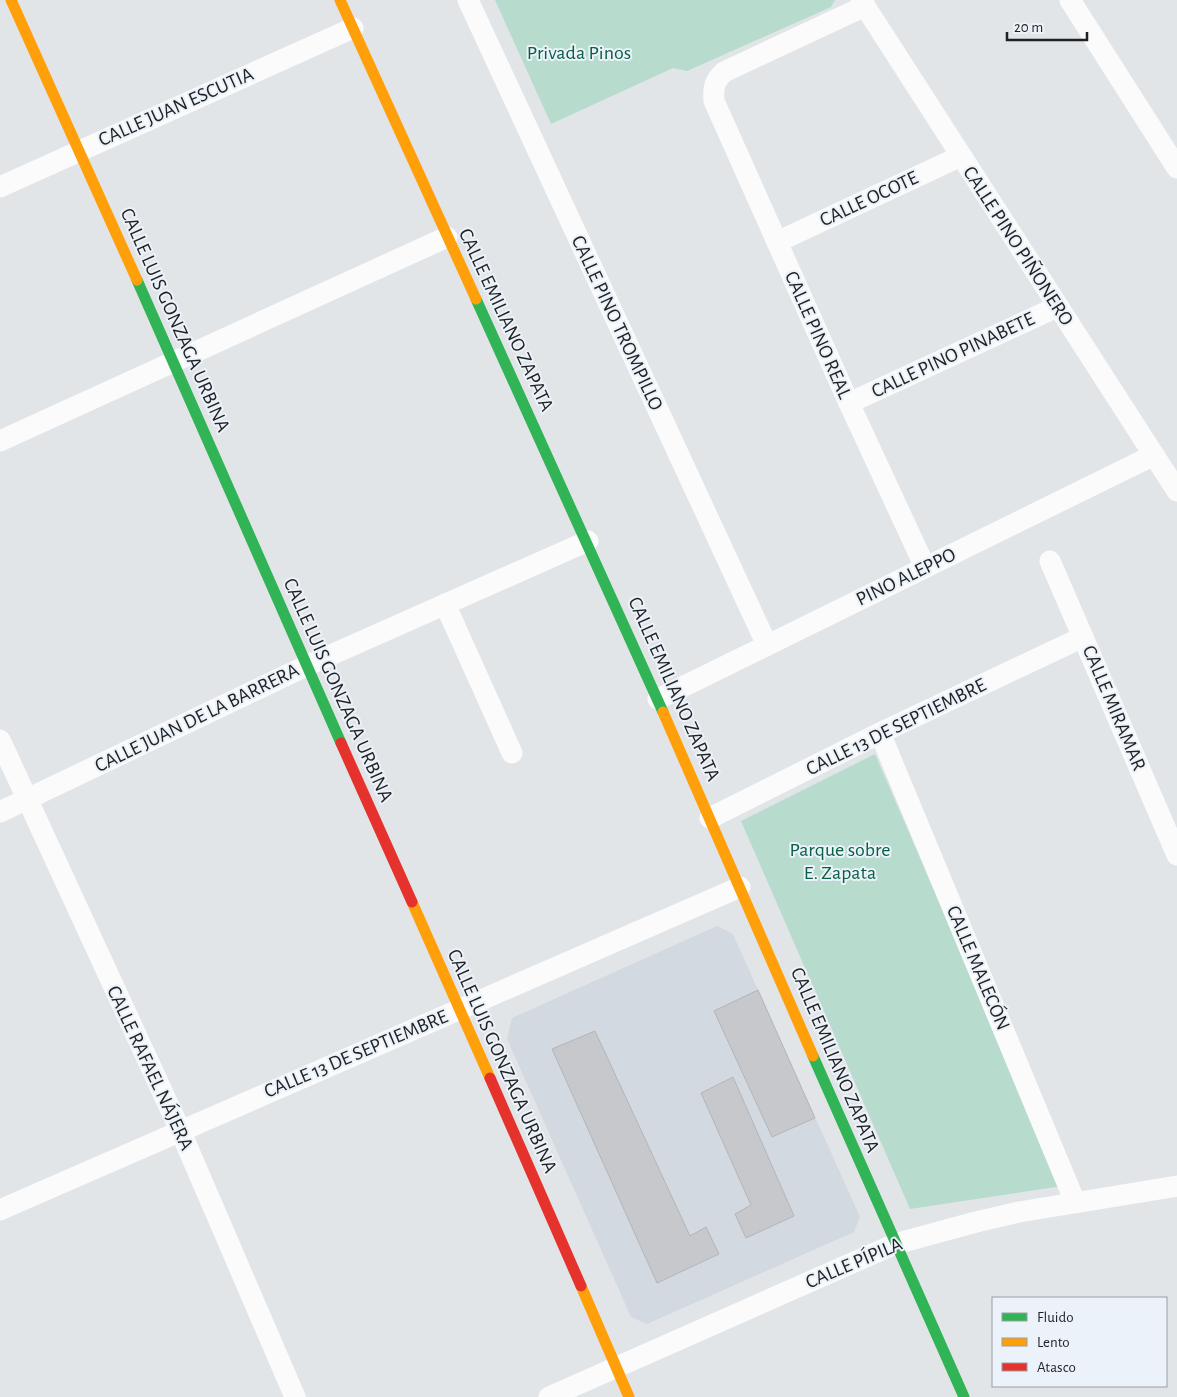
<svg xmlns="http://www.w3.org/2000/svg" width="1177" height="1397" viewBox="0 0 1177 1397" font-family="'Alegreya Sans',sans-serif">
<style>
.built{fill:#d3d9e1}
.green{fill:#b7dbcc}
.building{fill:#c6c8cb;stroke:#b3b5b8}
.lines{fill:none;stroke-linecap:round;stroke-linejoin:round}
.street{stroke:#fbfbfc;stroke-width:21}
.fast{stroke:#30b455;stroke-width:11}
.slow{stroke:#ff9f0a;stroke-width:11}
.jam{stroke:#e5322d;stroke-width:11}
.labels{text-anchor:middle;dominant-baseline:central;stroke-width:4;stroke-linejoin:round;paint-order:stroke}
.park-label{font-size:20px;fill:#075f44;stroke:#ecf2f9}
.street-label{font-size:20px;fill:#1f2123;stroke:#ecf2f9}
</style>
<rect width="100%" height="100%" fill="#e2e5e8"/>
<polygon class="built" points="717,926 733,934 860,1217 854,1232 647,1324 631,1317 507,1039 512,1018"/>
<g class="green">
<polygon points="495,0 835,0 831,7 687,71 673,68 551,124"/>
<polygon points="875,754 1062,1186 910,1209 741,821"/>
</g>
<g class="building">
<polygon points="758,990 815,1118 772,1137 714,1011"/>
<polygon points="595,1031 690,1236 706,1227 719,1254 657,1283 552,1049"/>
<polygon points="733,1077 794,1216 746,1238 735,1214 751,1205 701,1093"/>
</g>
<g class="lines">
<g class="street">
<polyline points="468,0 767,645"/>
<polyline points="861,0 1177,491"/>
<polyline points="1070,0 1177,168"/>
<path d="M 865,6 L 724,72 C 714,81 713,88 714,101 L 849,403 L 925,567"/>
<polyline points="0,187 353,28"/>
<polyline points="777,242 961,156"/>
<polyline points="849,403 1057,307"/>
<polyline points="0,441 447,237"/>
<polyline points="1050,561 1177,855"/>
<polyline points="445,604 512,753"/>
<polyline points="658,699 1154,455"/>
<polyline points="880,733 1075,1202"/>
<polyline points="0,740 180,1130 295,1397"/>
<polyline points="0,812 306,666 588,541"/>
<polyline points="710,818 880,733 1083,637"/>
<polyline points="0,1210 740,887"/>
<polyline points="549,1397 895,1244 976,1222 1019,1212 1177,1186"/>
</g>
<g class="fast">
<polyline points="137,280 341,743"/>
<polyline points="476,299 663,712"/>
<polyline points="813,1056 964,1397"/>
</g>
<g class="slow">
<polyline points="11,0 137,280"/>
<polyline points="340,0 476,299"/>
<polyline points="663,712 813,1056"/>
<polyline points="412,902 490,1078"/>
<polyline points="581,1286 629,1397"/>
</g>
<g class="jam">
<polyline points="341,743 412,902"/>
<polyline points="490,1078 581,1286"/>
</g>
</g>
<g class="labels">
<g class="park-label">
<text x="579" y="53">Privada Pinos</text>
<text x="840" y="850">Parque sobre<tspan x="840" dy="23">E. Zapata</tspan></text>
</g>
<g class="street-label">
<text transform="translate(176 107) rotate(-24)">CALLE JUAN ESCUTIA</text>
<text transform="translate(869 199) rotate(-25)">CALLE OCOTE</text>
<text transform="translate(1018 246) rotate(57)">CALLE PINO PIÑONERO</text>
<text transform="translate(175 320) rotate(66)">CALLE LUIS GONZAGA URBINA</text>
<text transform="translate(506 320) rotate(65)">CALLE EMILIANO ZAPATA</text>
<text transform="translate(617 323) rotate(65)">CALLE PINO TROMPILLO</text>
<text transform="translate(818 335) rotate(66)">CALLE PINO REAL</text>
<text transform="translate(953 355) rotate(-25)">CALLE PINO PINABETE</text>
<text transform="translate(906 577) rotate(-26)">PINO ALEPPO</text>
<text transform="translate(674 689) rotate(66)">CALLE EMILIANO ZAPATA</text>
<text transform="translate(338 690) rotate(66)">CALLE LUIS GONZAGA URBINA</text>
<text transform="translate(1114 708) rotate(67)">CALLE MIRAMAR</text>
<text transform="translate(197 718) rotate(-26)">CALLE JUAN DE LA BARRERA</text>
<text transform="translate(896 727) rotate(-26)">CALLE 13 DE SEPTIEMBRE</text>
<text transform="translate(978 968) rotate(67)">CALLE MALECÓN</text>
<text transform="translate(356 1054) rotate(-23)">CALLE 13 DE SEPTIEMBRE</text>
<text transform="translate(835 1060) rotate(67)">CALLE EMILIANO ZAPATA</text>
<text transform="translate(502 1061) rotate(66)">CALLE LUIS GONZAGA URBINA</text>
<text transform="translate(150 1068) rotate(65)">CALLE RAFAEL NÁJERA</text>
<text transform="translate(854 1263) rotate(-23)">CALLE PÍPILA</text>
</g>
</g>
<rect x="992" y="1297" width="175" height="90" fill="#ecf2f9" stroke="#9a9ea3"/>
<rect x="1002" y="1313" width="25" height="8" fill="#30b455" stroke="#9a9ea3"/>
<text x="1037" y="1322" font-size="15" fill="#1f2123">Fluido</text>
<rect x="1002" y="1338" width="25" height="8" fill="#ff9f0a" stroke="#9a9ea3"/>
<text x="1037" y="1347" font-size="15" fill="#1f2123">Lento</text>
<rect x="1002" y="1363" width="25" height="8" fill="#e5322d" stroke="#9a9ea3"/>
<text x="1037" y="1372" font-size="15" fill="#1f2123">Atasco</text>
<path d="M1007 32v8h80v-8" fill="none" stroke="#1f2123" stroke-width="2.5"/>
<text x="1014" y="32" font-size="15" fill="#1f2123" stroke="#ecf2f9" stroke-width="4" paint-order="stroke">20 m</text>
</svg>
